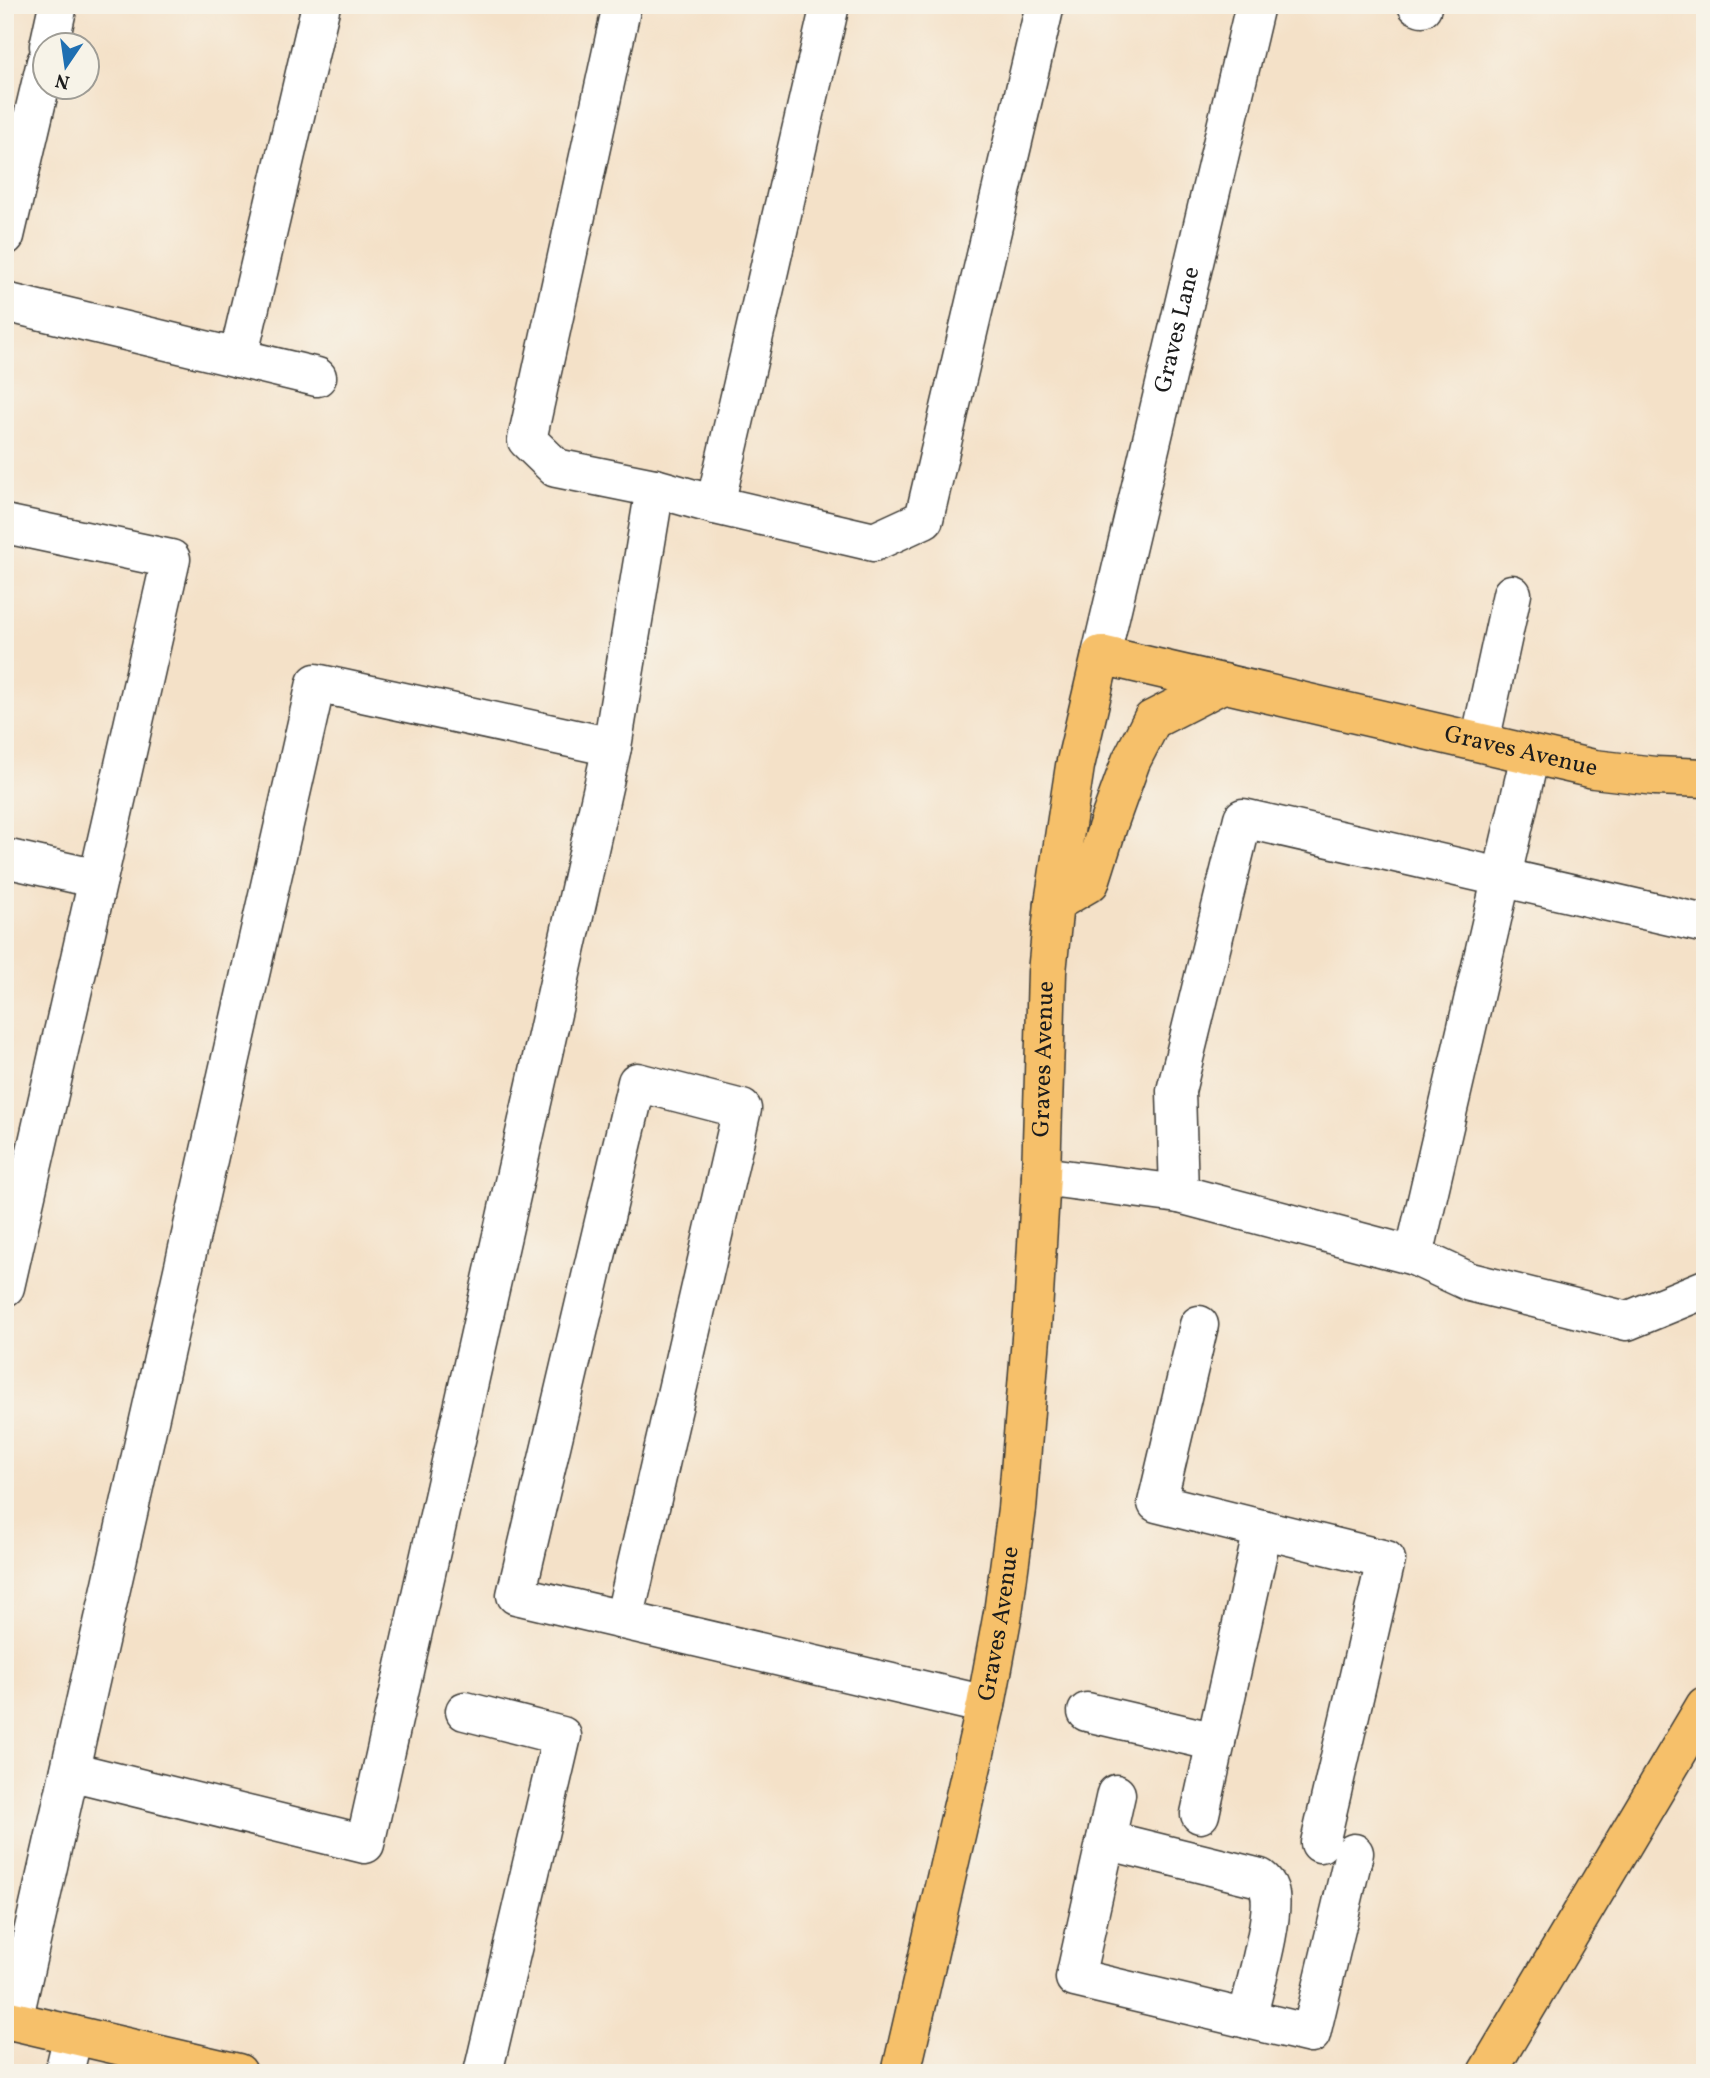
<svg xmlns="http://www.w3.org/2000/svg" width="1710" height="2078" viewBox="0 0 1710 2078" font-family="Vollkorn,serif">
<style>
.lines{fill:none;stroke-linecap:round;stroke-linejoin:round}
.minor-casing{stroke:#3c3a36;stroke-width:41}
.major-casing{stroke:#3c3a36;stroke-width:41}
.highway-casing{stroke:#3c3a36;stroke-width:41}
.minor{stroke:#fff;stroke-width:38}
.major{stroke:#f6c06b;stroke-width:38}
.highway{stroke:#f6c06b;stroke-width:38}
.labels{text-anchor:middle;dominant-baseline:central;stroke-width:6;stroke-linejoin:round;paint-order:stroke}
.street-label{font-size:24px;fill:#1c1c1c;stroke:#f7f3e8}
</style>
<rect width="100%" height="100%" fill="#f7f3e8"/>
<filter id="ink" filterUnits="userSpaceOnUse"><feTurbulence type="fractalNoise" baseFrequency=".0143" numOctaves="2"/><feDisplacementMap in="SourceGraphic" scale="14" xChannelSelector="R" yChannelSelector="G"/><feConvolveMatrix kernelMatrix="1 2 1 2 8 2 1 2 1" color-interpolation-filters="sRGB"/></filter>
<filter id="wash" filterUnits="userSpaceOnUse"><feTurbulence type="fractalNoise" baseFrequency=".00686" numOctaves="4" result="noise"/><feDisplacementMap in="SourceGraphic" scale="28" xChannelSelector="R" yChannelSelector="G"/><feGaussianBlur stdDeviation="1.57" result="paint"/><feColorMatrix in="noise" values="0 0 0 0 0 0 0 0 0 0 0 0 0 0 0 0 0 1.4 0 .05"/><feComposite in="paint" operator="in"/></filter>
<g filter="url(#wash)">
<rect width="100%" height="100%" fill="#f4e1c8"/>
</g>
<g filter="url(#ink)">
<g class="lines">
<g class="minor-casing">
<g id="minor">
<polyline points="622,5 527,440 556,468 655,488 715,505 874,542 924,519 1045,5"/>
<polyline points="1417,5 1422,7"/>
<polyline points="49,46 58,5"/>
<polyline points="5,236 46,62"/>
<polyline points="5,302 317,377"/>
<polyline points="238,358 321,5"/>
<polyline points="715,505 830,5"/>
<polyline points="5,524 171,559 5,1287"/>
<path id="s1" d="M 1101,655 L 1255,5"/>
<polyline points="1480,742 1512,594"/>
<polyline points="5,858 98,879"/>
<polyline points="1705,924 1243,818 1176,1091 1179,1194 1414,1256 1470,1282 1627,1321 1705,1289"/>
<polyline points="1041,1176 1179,1194"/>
<polyline points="1414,1256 1530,755"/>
<polyline points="1199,1325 1157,1503 1386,1560 1320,1843"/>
<polyline points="624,1620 742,1109 637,1082 516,1595 986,1705"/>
<polyline points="465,1711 562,1736 483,2073"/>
<polyline points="1087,1712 1216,1742"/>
<polyline points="70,1771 365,1844 612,747 655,488"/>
<polyline points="1116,1794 1075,1978 1311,2034 1354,1853"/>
<polyline points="1200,1814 1263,1529"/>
<path d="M 1106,1840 L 1260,1878 C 1264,1881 1267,1884 1269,1890 C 1277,1913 1253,1992 1247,2019"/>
<polyline points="13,2021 316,683 612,747"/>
<polyline points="64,2073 73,2035"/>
</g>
</g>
<g class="major-casing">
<g id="major">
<polyline points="1054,903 1090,882 1109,822 1131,761 1152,720 1224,683"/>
<polyline points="5,2019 238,2073"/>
<path id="s2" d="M 901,2073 L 986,1705 L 1003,1613 L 1017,1509 L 1033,1313 L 1041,1176 L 1047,972 L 1054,903 L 1075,766 L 1101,655 L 1594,769 L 1655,776 L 1705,778"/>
</g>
</g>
<g class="highway-casing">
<polyline id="highway" points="1487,2073 1705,1706"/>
</g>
<use href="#minor" class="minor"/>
<use href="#major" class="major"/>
<use href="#highway" class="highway"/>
</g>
</g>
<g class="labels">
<g class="street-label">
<text stroke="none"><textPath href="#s1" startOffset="334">Graves Lane</textPath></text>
<text stroke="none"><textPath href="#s2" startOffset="1867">Graves Avenue</textPath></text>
<text stroke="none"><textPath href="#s2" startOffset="1027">Graves Avenue</textPath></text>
<text stroke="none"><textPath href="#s2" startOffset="460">Graves Avenue</textPath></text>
</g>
</g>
<rect width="1710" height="2078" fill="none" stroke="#f7f3e8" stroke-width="28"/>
<g transform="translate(66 66) rotate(193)"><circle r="33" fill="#f7f3e8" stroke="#9f9d96" stroke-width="2"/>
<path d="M0-5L12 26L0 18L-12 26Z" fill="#1f6fb2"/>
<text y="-10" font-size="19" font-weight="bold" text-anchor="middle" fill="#1c1c1c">N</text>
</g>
</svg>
